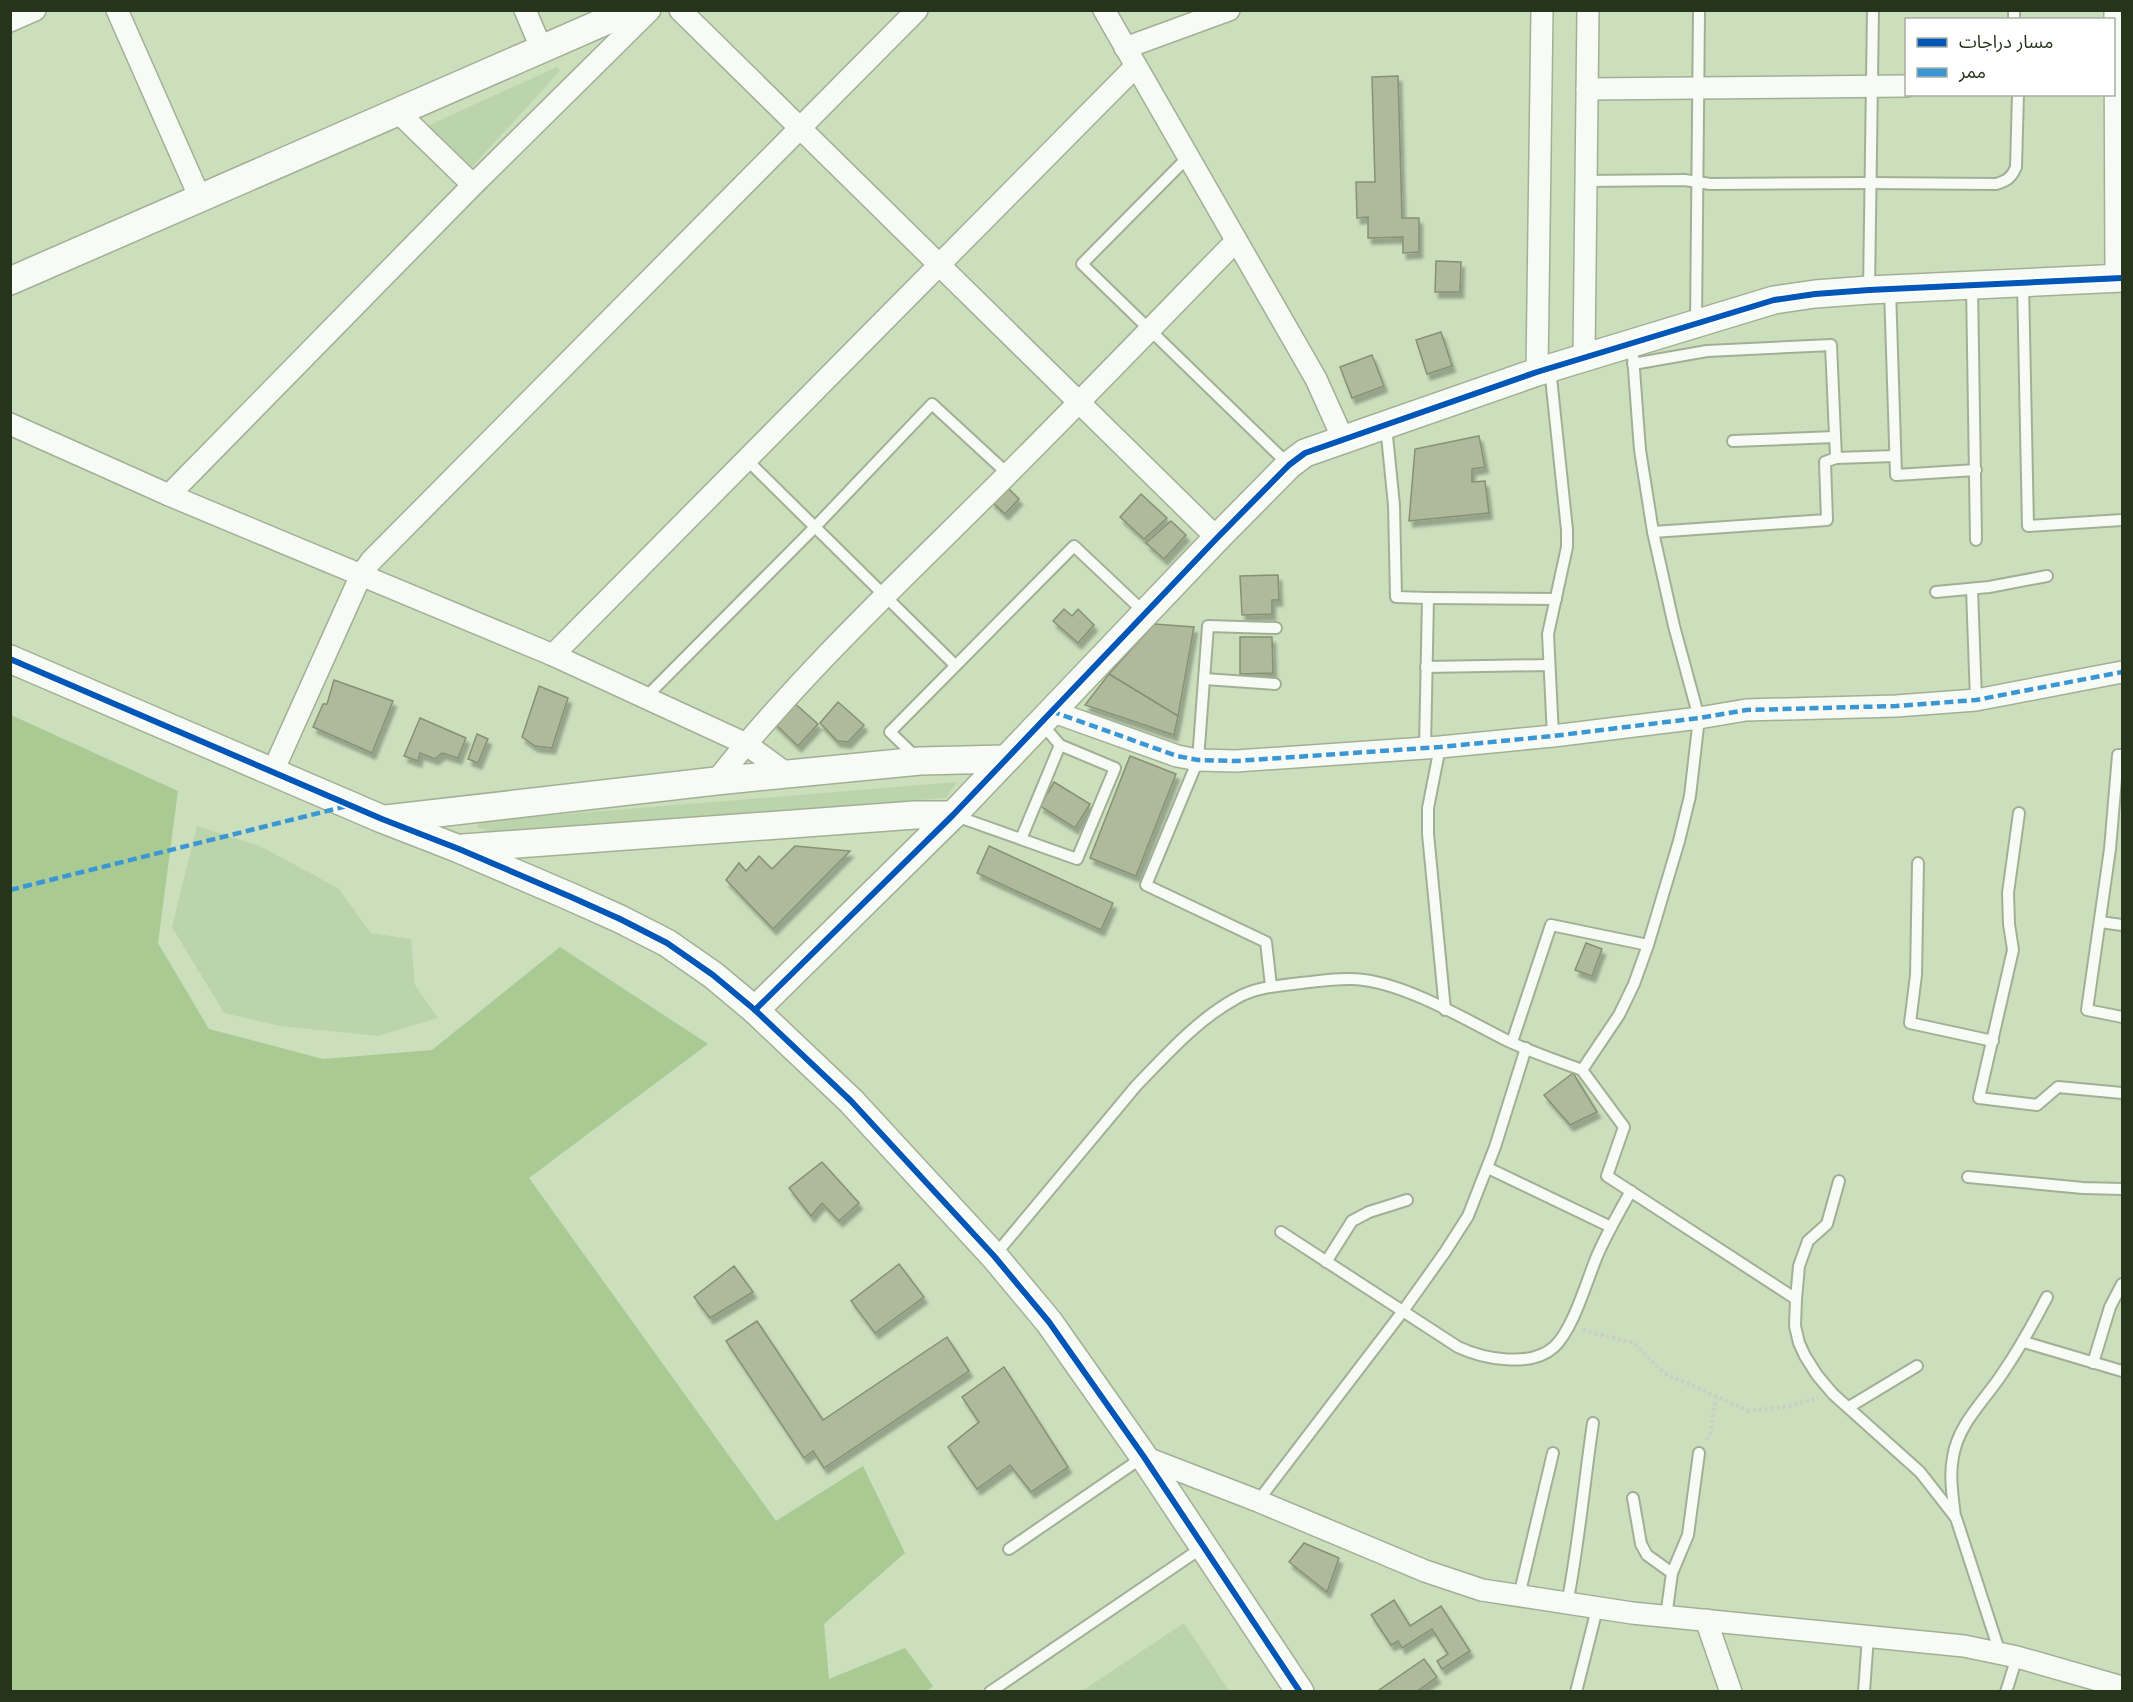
<svg xmlns="http://www.w3.org/2000/svg" width="2133" height="1702" viewBox="0 0 2133 1702" font-family="Helvetica,'Noto Sans Arabic',sans-serif">
<style>
.green{fill:#bcd4ac}
.forest{fill:#a9ca92}
.building{fill:#afb99c;stroke:#879173;stroke-width:1.5;filter:url(#shadow)}
.lines{fill:none;stroke-linecap:round;stroke-linejoin:round}
.service-casing{stroke:#a1b095;stroke-width:14}
.minor-casing{stroke:#a1b095;stroke-width:24}
.tertiary-casing{stroke:#a1b095;stroke-width:30}
.path{stroke:#c9cfc6;stroke-width:4;stroke-dasharray:3 3;stroke-linecap:butt}
.service{stroke:#f7faf5;stroke-width:10}
.minor{stroke:#f7faf5;stroke-width:21}
.tertiary{stroke:#f7faf5;stroke-width:27}
.quiet{stroke:#3b97d4;stroke-width:4.5;stroke-dasharray:9 4.5;stroke-linecap:butt}
.cycleway-casing{stroke:#fff;stroke-width:10}
.cycleway{stroke:#0057b8;stroke-width:6}
</style>
<defs>
<filter id="shadow"><feDropShadow dx="3.5" dy="6" stdDeviation="1.5" flood-color="#0004"/></filter>
</defs>
<rect width="100%" height="100%" fill="#cbdfbd"/>
<g class="green">
<polygon points="557,67 560,71 471,168 427,126"/>
<polygon points="957,782 946,798 490,832 477,827 481,821"/>
<polygon points="197,826 260,846 338,888 371,933 411,939 415,985 438,1018 378,1036 280,1026 224,1013 172,927"/>
<polygon points="1184,1623 1229,1691 1082,1691"/>
</g>
<polygon class="forest" points="11,715 178,791 158,943 209,1029 323,1059 432,1050 560,947 708,1044 529,1178 776,1521 863,1466 905,1553 824,1624 829,1679 905,1648 933,1686 926,1692 11,1691"/>
<g class="building">
<polygon points="1398,76 1402,218 1419,218 1419,252 1403,253 1403,237 1368,238 1368,217 1357,218 1356,182 1375,182 1372,77"/>
<polygon points="1436,261 1461,262 1460,292 1435,292"/>
<polygon points="1441,332 1452,366 1427,374 1416,340"/>
<polygon points="1372,355 1384,386 1352,398 1340,367"/>
<polygon points="1479,436 1485,467 1472,469 1472,482 1485,481 1489,513 1409,521 1415,449"/>
<polygon points="1006,486 1019,499 1005,514 991,501"/>
<polygon points="1141,494 1167,518 1144,539 1120,517"/>
<polygon points="1171,521 1186,535 1164,559 1146,543"/>
<polygon points="1278,575 1279,600 1272,600 1272,614 1242,615 1240,576"/>
<polygon points="1064,609 1072,616 1078,609 1094,625 1078,643 1053,621"/>
<polygon points="1154,624 1194,627 1178,716 1109,674"/>
<polygon points="1240,637 1272,637 1273,673 1240,674"/>
<polygon points="1109,674 1178,716 1174,735 1085,705"/>
<polygon points="334,680 393,701 372,753 313,727 323,704 327,704"/>
<polygon points="539,686 568,698 552,748 535,746 522,737"/>
<polygon points="792,701 818,724 798,746 773,722"/>
<polygon points="838,702 864,725 848,742 837,741 820,723"/>
<polygon points="420,718 466,738 458,758 442,753 435,759 420,753 418,761 404,756"/>
<polygon points="477,734 488,739 478,763 468,759"/>
<polygon points="1130,756 1176,774 1136,876 1090,858"/>
<polygon points="1054,782 1090,804 1075,828 1040,806"/>
<polygon points="795,846 850,851 773,929 726,880 739,863 746,871 759,856 772,869"/>
<polygon points="989,846 1113,903 1101,930 977,873"/>
<polygon points="1586,943 1602,949 1592,976 1575,970"/>
<polygon points="1573,1073 1597,1112 1570,1125 1544,1095"/>
<polygon points="822,1162 859,1203 839,1221 822,1203 811,1216 789,1188"/>
<polygon points="899,1264 924,1297 875,1333 851,1301"/>
<polygon points="734,1266 753,1292 710,1318 694,1297"/>
<polygon points="757,1321 823,1420 947,1337 969,1371 824,1468 813,1451 804,1458 726,1341"/>
<polygon points="1004,1367 1068,1467 1031,1492 1010,1465 977,1489 948,1447 979,1422 962,1397"/>
<polygon points="1304,1543 1339,1558 1327,1592 1289,1562"/>
<polygon points="1394,1600 1410,1626 1441,1606 1470,1651 1442,1669 1437,1661 1448,1654 1432,1629 1402,1648 1398,1641 1391,1645 1371,1615"/>
<polygon points="1424,1659 1437,1677 1416,1692 1380,1692 1379,1690"/>
</g>
<g class="lines">
<g class="service-casing">
<g id="service">
<polyline points="2014,10 2014,20"/>
<polyline points="1188,157 1082,264 1288,464"/>
<path d="M 1585,181 L 1685,180 L 1710,184 L 1870,183 L 1996,184 C 2007,181 2012,177 2016,167 L 2018,94"/>
<polyline points="2023,283 2028,526 2122,520"/>
<polyline points="1972,285 1976,540"/>
<polyline points="1890,289 1896,475 1976,470"/>
<polyline points="1869,290 1873,10"/>
<polyline points="1696,323 1699,10"/>
<polyline points="1633,364 1707,351 1831,345 1836,458 1895,456"/>
<polyline points="1550,368 1567,530 1567,547 1548,634 1553,736"/>
<polyline points="1386,426 1394,505 1396,597 1428,598 1425,748"/>
<polyline points="1733,441 1835,437"/>
<polyline points="747,460 955,665"/>
<polyline points="1653,532 1827,520 1825,462 1836,458"/>
<polyline points="1972,589 1976,700"/>
<polyline points="1936,592 1989,587 2047,576"/>
<polyline points="1428,598 1556,599"/>
<polyline points="1426,667 1549,665"/>
<polyline points="1205,679 1275,684"/>
<polyline points="645,698 815,527 932,404 1008,474"/>
<polyline points="1041,723 1060,745"/>
<polyline points="1440,747 1428,808 1428,834 1445,1010"/>
<polyline points="2122,755 2118,755 2110,849 2087,1010 2122,1017"/>
<polyline points="918,759 890,732 1074,546 1145,613"/>
<polyline points="2019,813 2008,893 2009,924 2013,950 1979,1098 2037,1105 2058,1087 2122,1093"/>
<polyline points="953,815 1077,859 1115,768 1060,745 1021,839"/>
<polyline points="1918,863 1916,975 1910,1023 1993,1041"/>
<polyline points="2100,922 2122,925"/>
<polyline points="1271,986 1266,942 1146,885 1198,760 1208,626 1276,628"/>
<polyline points="1512,1042 1551,925 1648,945"/>
<polyline points="1582,1070 1624,1127 1607,1176 1796,1299 1795,1326 1799,1343 1805,1356 1817,1375 1833,1394 1920,1472 1956,1518 2000,1653"/>
<polyline points="1488,1168 1611,1227"/>
<polyline points="1968,1177 2083,1188 2122,1189"/>
<path d="M 1281,1232 L 1458,1347 C 1483,1359 1531,1368 1554,1347 C 1573,1330 1587,1280 1597,1256 C 1607,1233 1619,1212 1631,1191"/>
<path d="M 995,1255 L 1136,1086 C 1166,1055 1197,1020 1235,999 C 1255,987 1278,986 1301,983 C 1321,981 1344,977 1364,980 C 1410,986 1468,1021 1510,1042 C 1534,1053 1558,1061 1582,1070 L 1619,1015 L 1634,984 L 1648,945 L 1679,841 L 1690,796 L 1699,718 L 1674,626 L 1653,532 L 1640,450 L 1632,343"/>
<polyline points="1326,1262 1352,1221 1369,1212 1407,1200"/>
<polyline points="1796,1299 1799,1266 1808,1241 1827,1224 1839,1181"/>
<polyline points="2024,1342 2122,1371"/>
<polyline points="2093,1363 2110,1307 2122,1284"/>
<polyline points="1849,1407 1917,1366"/>
<polyline points="1633,1498 1641,1544 1647,1555 1672,1573"/>
<polyline points="1258,1501 1403,1311 1445,1252 1468,1216 1495,1147 1526,1048"/>
<path d="M 1955,1517 C 1953,1497 1949,1477 1953,1457 C 1958,1424 1985,1400 2002,1374 C 2019,1349 2033,1324 2047,1297"/>
<polyline points="1009,1549 1143,1457"/>
<polyline points="1519,1596 1553,1453"/>
<path d="M 1567,1604 C 1579,1544 1584,1483 1593,1423"/>
<polyline points="1666,1617 1672,1573 1688,1535 1699,1453"/>
<polyline points="990,1692 1203,1547"/>
<polyline points="1576,1692 1597,1609"/>
<polyline points="1864,1692 1868,1636"/>
<polyline points="2006,1692 2017,1657"/>
</g>
</g>
<g class="minor-casing">
<g id="minor">
<polyline points="117,10 200,198"/>
<polyline points="525,10 542,50"/>
<polyline points="680,10 1217,538"/>
<polyline points="1104,10 1316,379 1343,439"/>
<polyline points="2115,10 2116,277"/>
<polyline points="10,21 35,10"/>
<polyline points="1125,48 1229,10"/>
<polyline points="1587,89 1906,86"/>
<polyline points="399,113 473,185"/>
<polyline points="1584,357 1588,10"/>
<polyline points="1537,372 1542,10"/>
<polyline points="10,424 169,495 553,655 746,744 787,774"/>
<polyline points="169,495 473,185 650,10"/>
<polyline points="553,655 1136,66"/>
<polyline points="1051,711 1177,756 1198,760 1236,761 1440,747 1553,736 1699,718 1746,710 1896,706 1976,700 2122,672"/>
<polyline points="273,771 361,575 371,561 917,10"/>
<path d="M 716,781 C 803,671 908,574 1007,475 C 1084,398 1160,319 1236,241"/>
<polyline points="1144,1457 1258,1501 1425,1571 1482,1590 1632,1613 1964,1646 2017,1657 2122,1687"/>
<polyline points="1706,1620 1731,1692"/>
</g>
</g>
<g class="tertiary-casing">
<g id="tertiary">
<polyline points="10,281 631,10"/>
<polyline points="10,659 382,819 459,849 571,897 620,919 667,943 713,975 755,1010 851,1101 994,1256 1049,1322 1144,1457 1300,1692"/>
<polyline points="386,819 716,781 920,761 1005,759"/>
<polyline points="463,848 915,815 953,815"/>
<polyline points="755,1010 953,815 1217,538 1289,465 1305,453 1537,372 1774,300 1815,294 1869,290 2122,278"/>
</g>
</g>
<g class="path">
<polyline points="1583,1330 1634,1343 1664,1373 1749,1411 1786,1407 1818,1398"/>
<polyline points="1707,1440 1710,1434 1716,1397"/>
</g>
<use href="#service" class="service"/>
<use href="#minor" class="minor"/>
<use href="#tertiary" class="tertiary"/>
<g class="quiet">
<polyline points="1051,711 1177,756 1198,760 1236,761 1440,747 1553,736 1699,718 1746,710 1896,706 1976,700 2122,672"/>
<polyline points="10,890 347,806"/>
</g>
<g class="cycleway-casing">
<g id="cycleway">
<polyline points="10,659 382,819 459,849 571,897 620,919 667,943 713,975 755,1010 851,1101 994,1256 1049,1322 1144,1457 1300,1692"/>
<polyline points="755,1010 953,815 1217,538 1289,465 1305,453 1537,372 1774,300 1815,294 1869,290 2122,278"/>
</g>
</g>
<use href="#cycleway" class="cycleway"/>
</g>
<rect width="2133" height="1702" fill="none" stroke="#26341b" stroke-width="24"/>
<rect x="1905" y="18" width="210" height="78" fill="#ffffff" stroke="#a8aea4" stroke-width="1.5"/>
<rect x="1917" y="38" width="30" height="9" fill="#0057b8" stroke="#a8aea4" stroke-width="1.5"/>
<text x="1959" y="48" font-size="18" fill="#26341b">مسار دراجات</text>
<rect x="1917" y="68" width="30" height="9" fill="#3b97d4" stroke="#a8aea4" stroke-width="1.5"/>
<text x="1959" y="78" font-size="18" fill="#26341b">ممر</text>
</svg>
